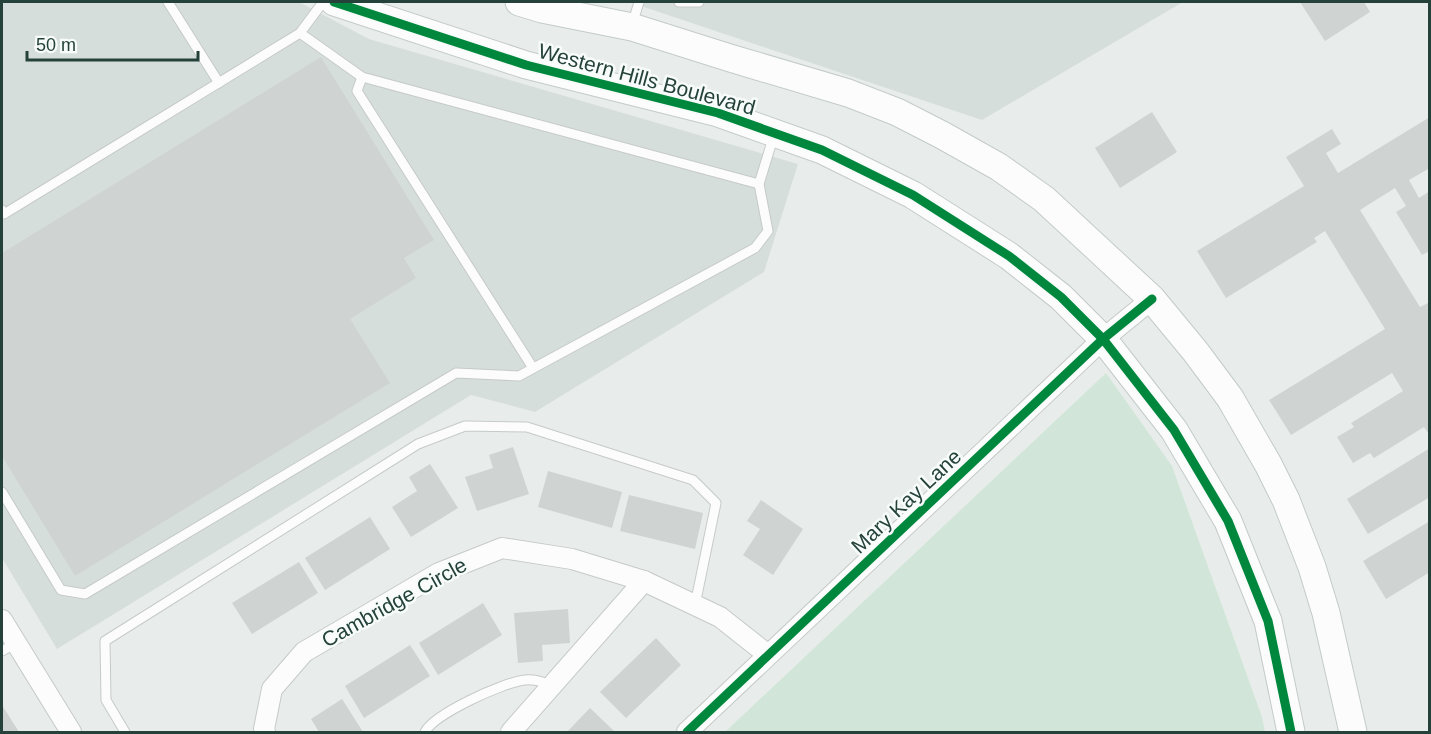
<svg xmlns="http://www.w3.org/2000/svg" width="1431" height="734" viewBox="0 0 1431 734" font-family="Helvetica,sans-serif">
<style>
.built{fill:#d6dedb}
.green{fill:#d1e6d8}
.building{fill:#cfd4d2}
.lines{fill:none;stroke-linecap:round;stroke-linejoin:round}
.lane-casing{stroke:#c5cac8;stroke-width:11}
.street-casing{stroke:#c5cac8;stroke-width:22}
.secondary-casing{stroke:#c3cbc8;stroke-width:29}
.lane{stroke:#fcfcfc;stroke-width:9}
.street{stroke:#fcfcfc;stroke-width:20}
.secondary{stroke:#fcfcfc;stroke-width:27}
.cycleway-casing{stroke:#f7fbf9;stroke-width:13}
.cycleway{stroke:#00873e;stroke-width:9}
.labels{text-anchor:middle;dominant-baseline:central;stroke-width:5;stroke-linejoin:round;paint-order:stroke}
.street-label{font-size:21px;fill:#24423a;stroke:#f7fbf9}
</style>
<rect width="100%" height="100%" fill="#e8edeb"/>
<g class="built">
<polygon points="2,2 299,2 369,39 798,164 764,272 535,412 471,395 57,649 2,558"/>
<polygon points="629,2 1183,2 982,120"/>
</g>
<polygon class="green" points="1106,373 1172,466 1262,717 1265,732 725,732"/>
<g class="building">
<polygon points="1300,2 1364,2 1370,12 1325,41"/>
<polygon points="321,57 434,240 404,258 416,278 350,319 390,383 75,576 2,456 2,253"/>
<polygon points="1152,112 1177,152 1120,188 1095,148"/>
<polygon points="1430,117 1430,168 1409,180 1419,198 1430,191 1430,251 1422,255 1396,212 1406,206 1395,188 1360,210 1420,307 1430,302 1430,436 1424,427 1374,458 1370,453 1353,463 1337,437 1354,427 1351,423 1403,391 1392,373 1291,435 1269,400 1385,329 1325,231 1314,238 1317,242 1226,298 1197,251 1304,186 1286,157 1332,129 1341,144 1326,153 1338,173"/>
<polygon points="513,447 529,494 477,511 465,477 493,468 489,455"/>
<polygon points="1430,448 1430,497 1368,534 1347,499"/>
<polygon points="430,464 458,508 411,537 392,507 417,491 409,477"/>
<polygon points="548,471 622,492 612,528 538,507"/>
<polygon points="629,495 703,513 695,549 620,531"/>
<polygon points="761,500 803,529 773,575 743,555 760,529 747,521"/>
<polygon points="370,517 390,549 325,590 305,558"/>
<polygon points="1430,521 1430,572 1386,599 1363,561"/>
<polygon points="299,562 318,593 252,634 232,603"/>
<polygon points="483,603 502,635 438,675 419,643"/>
<polygon points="568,609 570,643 542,645 543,661 518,663 514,613"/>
<polygon points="656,638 681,665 626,718 600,692"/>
<polygon points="410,645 430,676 364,718 345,686"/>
<polygon points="342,699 363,732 319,732 311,719"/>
<polygon points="2,705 19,732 2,732"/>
<polygon points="590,708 615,732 567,732"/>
</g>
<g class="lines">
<g class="lane-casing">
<g id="lane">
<polyline points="168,2 219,83"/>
<polyline points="679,2 699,2"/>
<polyline points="632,25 639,2"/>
<polyline points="300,33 362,77 759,184"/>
<polyline points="362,77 357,91 533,368"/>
<polyline points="2,210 4,214 300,33 323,2"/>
<polyline points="2,492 61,590 85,594 456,373 519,376 755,248 768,231 759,184 774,135"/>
<polyline points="2,651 16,643"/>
<polyline points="125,732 106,700 105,641 418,444 465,426 527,427 693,480 716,503 695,605"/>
<path d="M 425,732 C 434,714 504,682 525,680 C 535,679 543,682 552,685"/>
</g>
</g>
<g class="street-casing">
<g id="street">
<polyline points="2,620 71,732"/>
<polyline points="265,732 264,729 272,689 304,652 439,573 502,548 572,559 644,581 720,617 768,655"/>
<polyline points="511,732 644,581"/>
<polyline points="687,732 1103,339 1152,299"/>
</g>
</g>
<g class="secondary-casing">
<g id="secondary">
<polyline points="334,2 526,65 718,113 822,150 913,195 1009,256 1061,297 1103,339 1174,430 1228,521 1268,621 1291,732"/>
<polyline points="519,2 542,9 632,27 730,58 848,93 897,112 942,135 999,167 1044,199 1152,299 1195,351 1230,398 1268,464 1286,500 1312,567 1326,613 1353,732"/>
</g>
</g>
<use href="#lane" class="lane"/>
<use href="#street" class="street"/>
<use href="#secondary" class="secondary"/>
<g class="cycleway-casing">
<g id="cycleway">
<polyline points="334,2 526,65 718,113 822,150 913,195 1009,256 1061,297 1103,339 1174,430 1228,521 1268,621 1291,732"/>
<polyline points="687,732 1103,339 1152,299"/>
</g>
</g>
<use href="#cycleway" class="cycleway"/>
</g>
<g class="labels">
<g class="street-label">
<text transform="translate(647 79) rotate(15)">Western Hills Boulevard</text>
<text transform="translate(906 501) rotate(-43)">Mary Kay Lane</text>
<text transform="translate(394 602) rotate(-29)">Cambridge Circle</text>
</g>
</g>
<rect width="1431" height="734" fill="none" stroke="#24423a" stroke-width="6"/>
<path d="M27 51v9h171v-9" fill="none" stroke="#24423a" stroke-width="3"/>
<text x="36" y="51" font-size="18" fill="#24423a" stroke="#f7fbf9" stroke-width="4.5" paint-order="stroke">50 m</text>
</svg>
